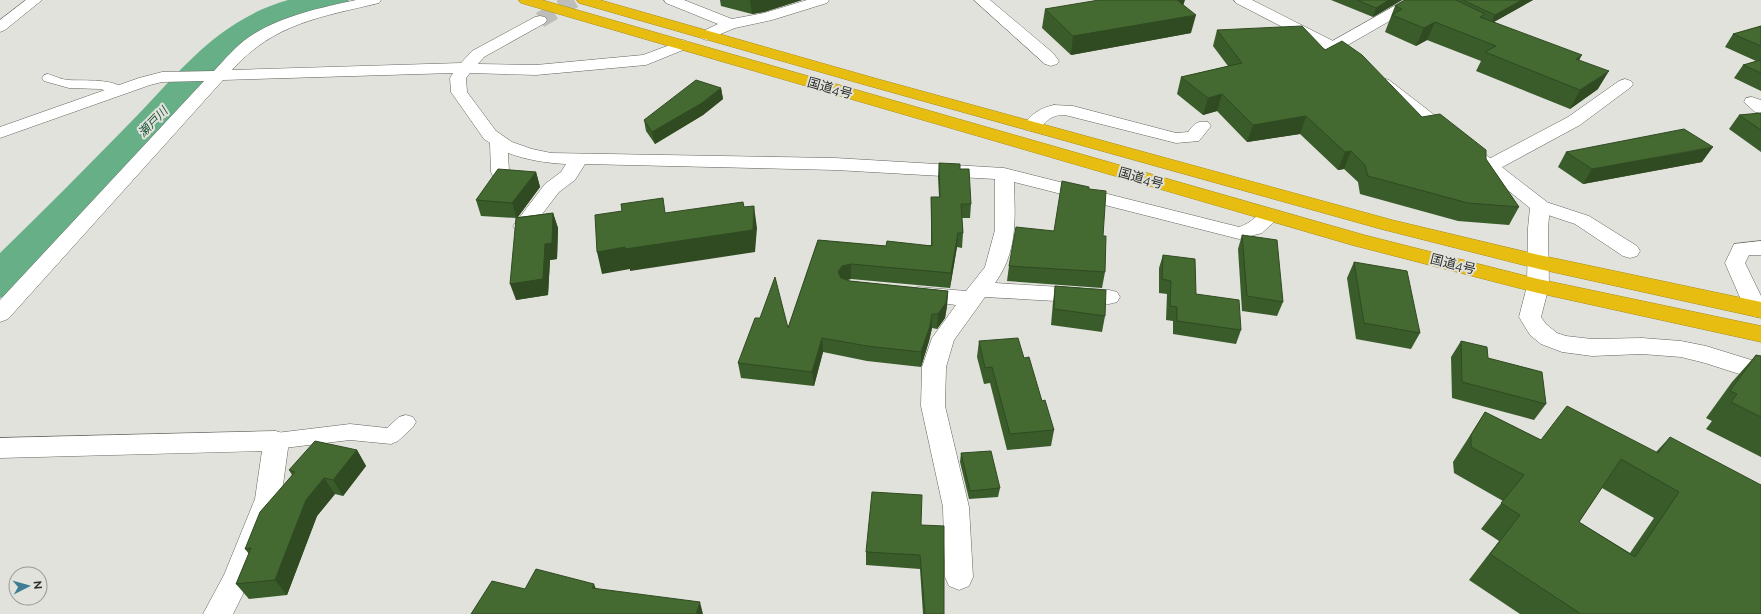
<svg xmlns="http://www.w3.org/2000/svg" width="1761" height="614" viewBox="0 0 1761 614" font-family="Raleway,'Noto Sans JP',sans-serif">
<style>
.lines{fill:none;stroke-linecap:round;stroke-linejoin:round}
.river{fill:#67b087;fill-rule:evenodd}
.street-tunnel{stroke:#bdbeb9;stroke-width:16;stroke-dasharray:16 8;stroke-linecap:butt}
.lane-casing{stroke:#63635e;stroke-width:1}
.street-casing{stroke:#63635e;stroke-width:1}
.secondary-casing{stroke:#63635e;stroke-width:1}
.highway-casing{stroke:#a78b1a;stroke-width:1}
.lane{fill:#fff;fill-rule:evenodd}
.street{fill:#fff;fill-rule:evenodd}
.secondary{fill:#fff;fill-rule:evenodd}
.highway{fill:#e8bd11;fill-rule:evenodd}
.wall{fill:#3a5b2a;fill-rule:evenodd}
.shaded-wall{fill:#304a22}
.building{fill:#446a31;stroke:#304a22;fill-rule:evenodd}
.labels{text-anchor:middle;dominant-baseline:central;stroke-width:4;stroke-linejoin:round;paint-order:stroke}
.far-water-label{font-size:12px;font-style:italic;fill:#1c5337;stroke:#e1e2dc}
.street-label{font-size:13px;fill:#2e2f2c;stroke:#e1e2dc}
</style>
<rect width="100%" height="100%" fill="#e1e2dc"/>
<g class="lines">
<path class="river" d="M 288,0 L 349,0 L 344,7 C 317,14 291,19 267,33 C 228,56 201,94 172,127 C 121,183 69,238 18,294 L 0,298 L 0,253 C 42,212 83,171 124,129 C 176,77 214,21 288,0 Z"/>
<polyline class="street-tunnel" points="540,20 574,0"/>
<g class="lane-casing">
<g id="lane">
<path d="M 48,74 C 55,76 62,80 69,80 C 83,81 116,78 124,90 L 123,93 L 118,94 L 100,89 L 69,88 L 44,81 L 42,78 L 44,75 Z"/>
<polygon points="406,415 413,417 416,422 413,427 398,441 391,444 350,440 276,449 269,446 266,441 269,436 276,433 350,424 387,428 399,417"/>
</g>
</g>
<g class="street-casing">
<g id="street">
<polygon points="26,0 42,0 5,30 0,32 0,20"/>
<path d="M 356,0 L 381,0 L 379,3 C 321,17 274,23 232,70 L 461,63 L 472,51 L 535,17 L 540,16 L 545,17 L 547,20 L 545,23 L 484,57 L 478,64 L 536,65 L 643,55 L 683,40 L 688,42 L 691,45 L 688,48 L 646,65 L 536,75 L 470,73 L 466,78 L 467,92 L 496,131 L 512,142 L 532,149 L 551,153 L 835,158 L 1004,168 L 1239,227 C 1256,222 1259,207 1277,212 L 1280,216 L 1262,233 L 1239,239 L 1014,182 C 1015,219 1018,251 995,283 L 1109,290 L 1117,292 L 1120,297 L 1117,302 L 1109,304 L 985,297 L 954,340 L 946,367 L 945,406 L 969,507 L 973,577 L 969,586 L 959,590 L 949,586 L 945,577 L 943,507 L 921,406 L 922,367 L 932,338 L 956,305 L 910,299 L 907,294 L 910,289 L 918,287 L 966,291 L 985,267 L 995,230 L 995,179 L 835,170 L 585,164 L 575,180 L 559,192 L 530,230 L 523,232 L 516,230 L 513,226 L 545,184 L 561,172 L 566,164 C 546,163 527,160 508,153 L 509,172 L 507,176 L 500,178 L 493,176 L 491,172 L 490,143 L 484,139 L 451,92 L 450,78 L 453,73 L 223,80 L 8,319 L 0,322 L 0,300 L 204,81 L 162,82 L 150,85 L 0,138 L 0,127 L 139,78 L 162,72 L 214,71 C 225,59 236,46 249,37 C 280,16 320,8 356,0 Z"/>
<polygon points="664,0 684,0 732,19 764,13 807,0 829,0 827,3 772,20 735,28 711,38 706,40 701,38 698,35 701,32 718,24 666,3"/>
<polygon points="974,0 990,0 1053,53 1059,61 1057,64 1051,66 1045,64"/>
<polygon points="1405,0 1423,0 1421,3 1339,50 1333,52 1327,50 1325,47 1327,44"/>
<polygon points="1625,79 1631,81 1633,84 1631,87 1580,125 1497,170 1490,172 1483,170 1481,166 1483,162 1568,117 1619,81"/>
<polygon points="1752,97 1761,100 1761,113 1755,112 1744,102 1746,98"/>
<path d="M 1054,105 L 1073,106 L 1176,133 L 1188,132 C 1194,124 1198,120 1208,122 L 1211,126 L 1199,141 L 1176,143 L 1065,115 C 1041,114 1046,135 1026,130 L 1023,126 C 1031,114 1040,108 1054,105 Z"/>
<polygon points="1540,200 1589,216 1637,246 1640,251 1637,256 1630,258 1623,256 1575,224 1533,210 1530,206 1533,202"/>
<polygon points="1761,241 1761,255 1749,255 1745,263 1761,296 1761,315 1756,317 1748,314 1745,309 1725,263 1734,244"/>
<polygon points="276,431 285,434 289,441 281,499 250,580 233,614 203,614 224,575 255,499 262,451 0,458 0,438"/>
</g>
</g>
<g class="secondary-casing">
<g id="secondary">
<polygon points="1234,0 1252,0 1339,44 1363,61 1365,64 1363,67 1357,69 1351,67 1327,50 1236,3"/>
<polygon points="1383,78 1389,80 1547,202 1550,206 1548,228 1549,286 1541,317 1546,324 1557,333 1566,336 1592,339 1642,338 1681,341 1706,346 1761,363 1761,381 1705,363 1681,357 1642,354 1592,356 1562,352 1541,344 1530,335 1519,317 1527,286 1528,228 1530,208 1377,86 1375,83 1377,80"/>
</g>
</g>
<g class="highway-casing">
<g id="highway">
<polygon points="519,0 542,0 1364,235 1538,279 1761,326 1761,342 1538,293 1352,245 521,3"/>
<polygon points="577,0 600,0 874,78 1392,220 1539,255 1761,302 1761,318 1539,269 1381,229 862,84 579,3"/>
</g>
</g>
<use href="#lane" class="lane"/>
<use href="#street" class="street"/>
<use href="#secondary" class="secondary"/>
<use href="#highway" class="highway"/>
</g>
<g class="wall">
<polygon points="720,0 802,0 764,12 752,14 721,6"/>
<polygon points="1331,0 1402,0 1373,17"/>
<polygon points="1405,0 1533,0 1494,22 1579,60 1598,89 1570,109 1476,71 1481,61 1427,40 1416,46 1385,32 1395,6"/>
<polygon points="1184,5 1191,33 1071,55 1042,28 1045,9"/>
<polygon points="1761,26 1761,91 1734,78 1743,65 1756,61 1725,47 1733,34"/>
<polygon points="1217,30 1325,50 1422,117 1486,159 1519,207 1509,225 1458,221 1360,194 1358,182 1344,169 1338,170 1300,134 1247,142 1217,111 1203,115 1177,94 1181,77 1228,66 1213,46"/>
<polygon points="721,88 723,99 703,115 655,144 646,131 644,120"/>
<polygon points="1761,113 1761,152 1729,129 1739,115"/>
<polygon points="1566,152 1702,162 1583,184 1558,167"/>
<polygon points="939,163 960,169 971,204 970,218 962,218 963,233 962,248 957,247 950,288 851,279 846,280 850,281 948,291 947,306 945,318 937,329 932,328 929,341 921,367 867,361 823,352 814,386 741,378 738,363 788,328 818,240 886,246 931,245 931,197 939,197 938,177"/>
<polygon points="536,172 540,187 518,217 553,213 558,228 557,259 550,260 548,295 516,300 516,218 481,216 476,200"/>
<polygon points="1089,189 1103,236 1105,272 1102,288 1007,281 1009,266 1054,231"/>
<polygon points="1242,235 1283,302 1277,316 1242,311 1238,249"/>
<polygon points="1163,255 1196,294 1241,330 1236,344 1173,334 1173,321 1166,320 1167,294 1159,293 1159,268"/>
<polygon points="1354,262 1420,333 1411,349 1356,339 1347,278"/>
<polygon points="1055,286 1105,316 1102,332 1051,325 1053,302"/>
<polygon points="979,341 1024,358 1054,430 1051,446 1007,450 990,383 984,384 977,357"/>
<polygon points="1461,341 1488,358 1546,404 1534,420 1452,398 1451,357"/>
<polygon points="1756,355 1761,356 1761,457 1706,429 1712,421 1706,418 1732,382"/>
<path d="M 1485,412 L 1541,440 L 1656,452 L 1670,437 L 1761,614 L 1520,614 L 1469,580 L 1499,541 L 1481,529 L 1503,501 L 1454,473 L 1453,462 ZM 1602,488 L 1654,518 L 1630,553 L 1579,522 Z"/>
<polygon points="357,450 366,466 343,496 335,494 317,516 287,595 249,599 236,584 249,554 245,549 292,475 289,470"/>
<polygon points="961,453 1000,488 998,497 969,499 960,462"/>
<polygon points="921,525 944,614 923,614 920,569 866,565 866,552"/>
</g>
<g class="shaded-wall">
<polygon points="750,0 802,0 764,12 752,14"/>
<polygon points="1165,0 1185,0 1183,6"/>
<polygon points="1389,0 1402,0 1373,17 1376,8"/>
<polygon points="1522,0 1533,0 1490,24 1495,15"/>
<polygon points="1196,15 1191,33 1071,55 1073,36"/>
<polygon points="1435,22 1427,40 1416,46 1424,28"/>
<polygon points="1582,55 1572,73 1576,59"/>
<polygon points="1609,71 1598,89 1570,109 1580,90"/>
<polygon points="721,88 723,99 703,115 655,144 652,132"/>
<polygon points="1222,94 1217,111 1203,115 1208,98"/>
<polygon points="1306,116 1300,134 1247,142 1253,125"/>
<polygon points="1713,147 1702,162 1583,184 1592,169"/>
<polygon points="1351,151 1344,169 1338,170 1345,152"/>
<polygon points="536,172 540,187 517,218 512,203"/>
<polygon points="754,206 757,228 755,252 630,271 630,269 602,274 597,252"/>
<polygon points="553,213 558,228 557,259 550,260 548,295 516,300 510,284"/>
<polygon points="958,233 957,247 950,288 951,273"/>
<polygon points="851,264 851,279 843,281 838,272 842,266"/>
<polygon points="948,291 947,306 945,318 937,329 938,314"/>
<polygon points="932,314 932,328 929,341 921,367 921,352"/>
<polygon points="822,338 823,352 814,386 812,372"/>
<polygon points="357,450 366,466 343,496 333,480"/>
<polygon points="324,478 335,494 317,516 287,595 275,580 306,500"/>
<polygon points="594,584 600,599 592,588"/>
<polygon points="700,602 703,614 696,614"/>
</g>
<g class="building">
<polygon points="1099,0 1177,0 1196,15 1073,36 1045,9"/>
<polygon points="1357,0 1389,0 1376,8"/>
<polygon points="1405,0 1456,0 1485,14 1480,17 1582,55 1576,59 1609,71 1580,90 1485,52 1496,46 1435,22 1424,28 1392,15 1402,9 1395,6"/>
<polygon points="1463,0 1522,0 1495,15"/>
<polygon points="1302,26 1325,50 1342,41 1362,55 1422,117 1440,114 1486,150 1486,159 1519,207 1468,203 1368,176 1365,165 1351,151 1345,152 1306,116 1253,125 1222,94 1208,98 1181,77 1242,63 1217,30"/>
<polygon points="1761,26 1761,46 1733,34"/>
<polygon points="1761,60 1761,73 1743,65"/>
<polygon points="696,80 721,88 702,103 652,132 644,120"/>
<polygon points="1761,113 1761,130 1739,115"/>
<polygon points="1684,129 1713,147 1592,169 1566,152"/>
<polygon points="939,163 960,164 960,169 969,169 971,204 961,204 963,233 958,233 951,273 851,264 842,266 838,272 841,278 850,281 948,291 946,303 938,314 932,314 930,326 921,352 867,346 822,338 812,372 738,363 755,318 760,318 775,277 788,328 818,240 886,246 887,241 932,246 931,197 940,197"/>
<polygon points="498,169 536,172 512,203 476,200"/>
<polygon points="1062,181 1089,187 1089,189 1106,191 1103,236 1106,236 1105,272 1009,266 1016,227 1054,231"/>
<polygon points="663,198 665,213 743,202 744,207 754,206 753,230 625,249 625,247 597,252 595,215 622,211 621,204"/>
<polygon points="553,213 552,243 545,244 543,279 510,284 516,218"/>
<polygon points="1242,235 1277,240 1283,302 1247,296"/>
<polygon points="1163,255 1195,259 1196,294 1239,300 1241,330 1177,321 1177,307 1170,306 1171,281 1162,279"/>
<polygon points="1354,262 1407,271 1420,333 1364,323"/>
<polygon points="1055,286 1106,290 1105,316 1054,309"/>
<polygon points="1018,338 1024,358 1029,357 1042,401 1045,400 1054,430 1010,434 992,367 985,368 979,341"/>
<polygon points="1461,341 1487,347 1488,358 1542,372 1546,404 1462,382"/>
<polygon points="1756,355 1761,356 1761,417 1731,402 1737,394 1730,391"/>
<path d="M 1567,406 L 1658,453 L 1670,437 L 1761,485 L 1761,614 L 1581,614 L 1490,554 L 1520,515 L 1501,503 L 1524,475 L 1471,447 L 1471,435 L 1485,412 L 1541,440 ZM 1621,459 L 1679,492 L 1635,557 L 1579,522 Z"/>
<polygon points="315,441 357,450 333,480 324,478 306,500 275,580 236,584 251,548 245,549 260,512 295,472 289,470"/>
<polygon points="991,451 1000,488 970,491 961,453"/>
<polygon points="872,492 922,495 921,525 944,526 944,614 925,614 920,555 866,552"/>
<polygon points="536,569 594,584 592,588 700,602 696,614 471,614 492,581 525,589"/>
</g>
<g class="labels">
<g class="far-water-label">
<text transform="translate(153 122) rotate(-46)">瀬戸川</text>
</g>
<g class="street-label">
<text transform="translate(830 88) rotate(16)">国道4号</text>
<text transform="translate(1141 178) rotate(16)">国道4号</text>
<text transform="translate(1453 264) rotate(14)">国道4号</text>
</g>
</g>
<g transform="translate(28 586) rotate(84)"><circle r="19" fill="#e1e2dc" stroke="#999a96"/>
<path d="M0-3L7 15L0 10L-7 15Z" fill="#407d94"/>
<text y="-6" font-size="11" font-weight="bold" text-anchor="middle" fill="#2e2f2c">N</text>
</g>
</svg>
